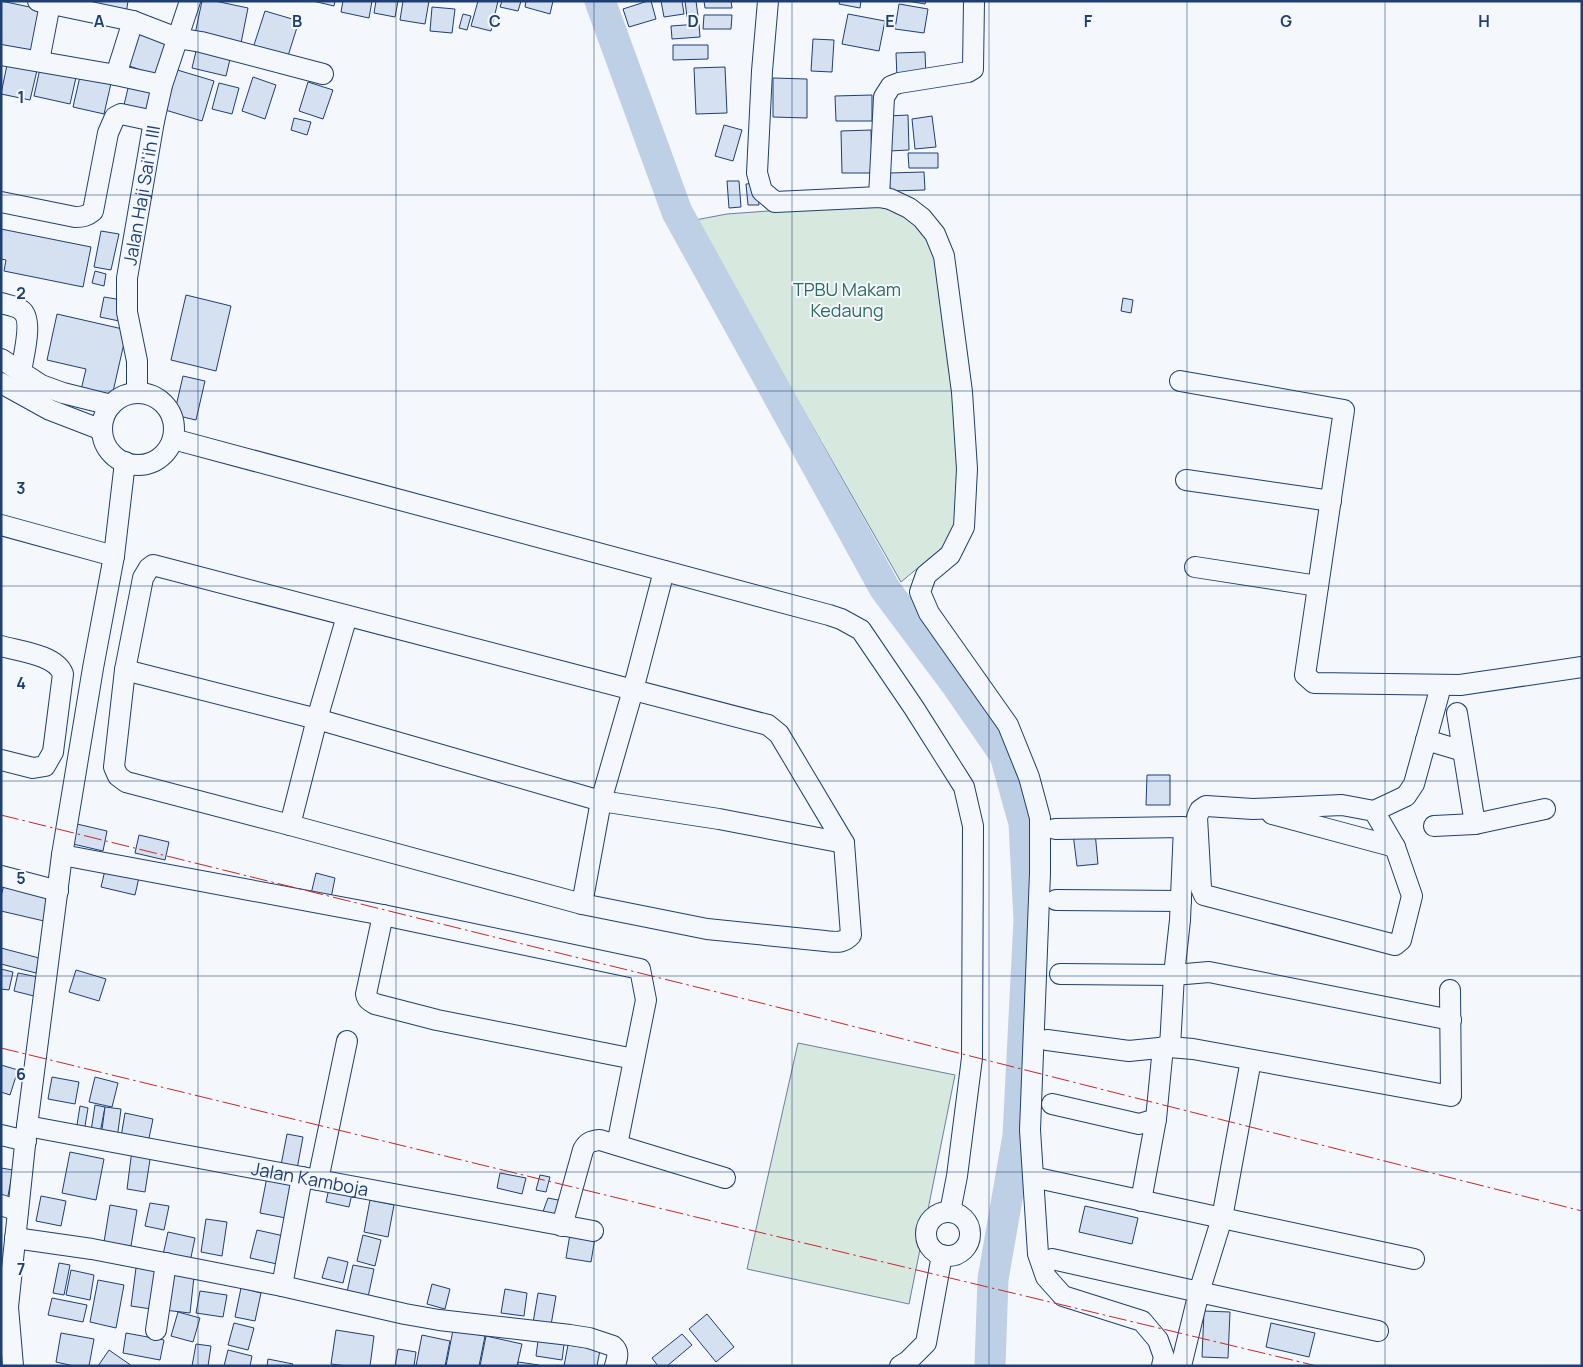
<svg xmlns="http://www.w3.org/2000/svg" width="1583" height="1367" viewBox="0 0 1583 1367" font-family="Manrope,sans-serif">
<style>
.green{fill:#d7e8df;stroke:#687fa3}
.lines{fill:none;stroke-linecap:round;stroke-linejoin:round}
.river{stroke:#bed0e5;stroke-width:31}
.building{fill:#d5e0f0;stroke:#1d3f73}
.minor-casing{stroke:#1d3f73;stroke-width:22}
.minor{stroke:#f4f7fb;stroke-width:20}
.power{stroke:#c62828;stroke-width:1;stroke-dasharray:18 4 2.5 4;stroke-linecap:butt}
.grid{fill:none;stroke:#1d3f73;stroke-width:1;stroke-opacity:0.55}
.labels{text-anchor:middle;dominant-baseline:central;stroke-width:4;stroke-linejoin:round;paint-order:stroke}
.street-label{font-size:18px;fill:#1d3f73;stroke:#f4f7fb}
.park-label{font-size:18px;fill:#2c6c60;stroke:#f4f7fb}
.grid-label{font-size:16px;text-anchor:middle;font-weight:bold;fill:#1d3f73;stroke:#f4f7fb;stroke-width:4;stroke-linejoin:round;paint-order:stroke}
</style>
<rect width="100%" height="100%" fill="#f4f7fb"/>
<g class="green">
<polygon points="879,203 893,207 926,231 936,258 957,405 961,491 955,528 943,547 901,582 695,220 727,214"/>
<polygon points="798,1043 955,1075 909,1304 747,1269"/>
</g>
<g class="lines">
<polyline class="river" points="600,1 677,212 885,589 956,684 1005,755 1024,823 1029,920 1018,1136 993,1279 990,1366"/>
</g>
<g class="building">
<polygon points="1,1 44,10 33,59 1,52"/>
<polygon points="96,1 128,1 126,14 95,9"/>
<polygon points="202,1 215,1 248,8 241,43 195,34"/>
<polygon points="313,1 335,1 334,6"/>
<polygon points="343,1 372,1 369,18 341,12"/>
<polygon points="376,1 398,1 395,17 374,13"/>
<polygon points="403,1 429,1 425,24 400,20"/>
<polygon points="478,1 498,1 491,31 471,26"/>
<polygon points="502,1 521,1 518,11 500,7"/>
<polygon points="526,1 553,1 550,14 525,7"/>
<polygon points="648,1 651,1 656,19 629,27 623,9"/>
<polygon points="661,1 682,1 684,14 664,17"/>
<polygon points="685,1 696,1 698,16 687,17"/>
<polygon points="704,1 731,1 732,8 705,8"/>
<polygon points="840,1 861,1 860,8 839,4"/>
<polygon points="907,1 926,1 925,4"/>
<polygon points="899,4 928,9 924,33 895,29"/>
<polygon points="432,7 455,9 452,33 430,31"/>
<polygon points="265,11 299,21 287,59 253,48"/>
<polygon points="463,14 471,16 467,30 459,28"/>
<polygon points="848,14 885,21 879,51 842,44"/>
<polygon points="704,15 732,15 731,29 703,29"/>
<polygon points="699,24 700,37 672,39 671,26"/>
<polygon points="139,29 169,39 157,76 127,65"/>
<polygon points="813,39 834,40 832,72 811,71"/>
<polygon points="673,45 708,45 708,59 673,60"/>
<polygon points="197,47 231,55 226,76 192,68"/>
<polygon points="925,52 926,77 897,78 896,53"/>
<polygon points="8,60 38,66 30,100 1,94"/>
<polygon points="41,64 77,73 70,104 34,96"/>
<polygon points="725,67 727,113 696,114 694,68"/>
<polygon points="174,69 214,81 202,121 162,109"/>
<polygon points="81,72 112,79 104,114 73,107"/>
<polygon points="253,77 276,85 265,119 242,111"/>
<polygon points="773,78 807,79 807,118 773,117"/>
<polygon points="130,80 154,86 146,115 123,109"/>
<polygon points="308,82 333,90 323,119 299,111"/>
<polygon points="219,83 239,88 232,114 212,109"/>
<polygon points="872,95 872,121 836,121 835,96"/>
<polygon points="908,115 909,150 889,151 888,116"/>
<polygon points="932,116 936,147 915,149 912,119"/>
<polygon points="294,118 311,122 307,135 291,130"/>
<polygon points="724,125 742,130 733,161 715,156"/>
<polygon points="871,130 872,173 842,173 841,131"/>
<polygon points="908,153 938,153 938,168 909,168"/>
<polygon points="924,172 925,190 890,191 889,173"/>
<polygon points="727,181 739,181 741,207 729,208"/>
<polygon points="757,183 759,205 748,205 746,184"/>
<polygon points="1,229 91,247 83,287 4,271 6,260 1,259"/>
<polygon points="101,231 119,234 111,270 94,267"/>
<polygon points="95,271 106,274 104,286 92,283"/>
<polygon points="186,295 231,306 216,371 171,360"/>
<polygon points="104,297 122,300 119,321 100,317"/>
<polygon points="1123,298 1133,300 1131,313 1121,311"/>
<polygon points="57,314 127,330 112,396 81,390 86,369 47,360"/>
<polygon points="183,376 205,381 196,420 174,415"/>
<polygon points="1147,775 1170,775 1170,805 1146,805"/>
<polygon points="77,824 107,831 103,851 73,844"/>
<polygon points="1095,832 1098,864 1077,866 1073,834"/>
<polygon points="139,835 169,842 165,860 135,853"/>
<polygon points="106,866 140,873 135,895 101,887"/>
<polygon points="316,873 335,878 331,898 311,894"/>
<polygon points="4,885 50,895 44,921 1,911 1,896"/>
<polygon points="1,948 39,958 36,973 1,964"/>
<polygon points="1,969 13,972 9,990 1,989"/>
<polygon points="76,970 106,979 99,1001 69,992"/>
<polygon points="18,973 38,977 34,996 14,991"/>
<polygon points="1,1065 18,1070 10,1095 1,1092"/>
<polygon points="52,1077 79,1082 75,1104 48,1099"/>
<polygon points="95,1077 118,1083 112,1107 89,1102"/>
<polygon points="95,1105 105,1107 100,1133 91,1131"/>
<polygon points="80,1106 88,1108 84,1132 76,1131"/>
<polygon points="105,1107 121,1109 117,1139 101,1137"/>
<polygon points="125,1113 153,1119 148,1143 121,1137"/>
<polygon points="287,1134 303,1137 297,1169 281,1165"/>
<polygon points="132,1150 151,1153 145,1192 127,1189"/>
<polygon points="70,1152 104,1159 96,1200 62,1193"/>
<polygon points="1,1168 13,1170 7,1201 1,1200"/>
<polygon points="500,1173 526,1178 522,1194 497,1188"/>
<polygon points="540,1175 550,1177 546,1192 536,1190"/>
<polygon points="267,1177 297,1183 291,1219 260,1213"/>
<polygon points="330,1184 353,1189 349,1207 326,1202"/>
<polygon points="41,1196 66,1201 61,1226 36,1221"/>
<polygon points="548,1198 563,1201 559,1221 541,1217"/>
<polygon points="370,1200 394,1205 388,1237 364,1232"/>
<polygon points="150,1203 169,1206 164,1230 145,1226"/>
<polygon points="110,1205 137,1210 131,1246 104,1242"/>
<polygon points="1085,1206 1138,1218 1132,1244 1079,1232"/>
<polygon points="206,1219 227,1222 222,1256 201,1252"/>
<polygon points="571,1228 596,1232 591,1262 566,1258"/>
<polygon points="257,1230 284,1236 277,1264 250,1258"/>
<polygon points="168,1232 195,1238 190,1262 163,1255"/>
<polygon points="363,1235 381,1240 375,1266 357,1261"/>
<polygon points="328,1257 348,1262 343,1283 322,1278"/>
<polygon points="59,1263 70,1265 64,1295 53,1293"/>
<polygon points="353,1265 374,1269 368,1297 347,1292"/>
<polygon points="136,1268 163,1272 158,1310 131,1306"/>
<polygon points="71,1270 94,1275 90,1300 66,1295"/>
<polygon points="167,1274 194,1277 190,1313 164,1310"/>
<polygon points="98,1280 124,1285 116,1328 90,1322"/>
<polygon points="432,1284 450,1289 445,1309 427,1304"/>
<polygon points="241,1288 261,1293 255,1321 235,1317"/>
<polygon points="505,1289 527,1293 524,1316 501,1313"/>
<polygon points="200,1291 227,1295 223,1317 196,1313"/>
<polygon points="538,1293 556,1296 551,1325 533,1323"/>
<polygon points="52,1298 87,1305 83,1322 48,1315"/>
<polygon points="1204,1311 1230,1312 1228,1358 1202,1357"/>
<polygon points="178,1312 200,1318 193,1342 171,1336"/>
<polygon points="707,1314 734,1347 716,1362 689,1329"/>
<polygon points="234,1323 254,1328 248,1350 228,1345"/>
<polygon points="1271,1323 1315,1333 1309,1357 1266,1347"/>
<polygon points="336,1330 374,1336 370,1366 347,1366 331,1364"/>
<polygon points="453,1330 485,1336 479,1366 446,1366"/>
<polygon points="61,1333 94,1339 89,1366 74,1366 56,1362"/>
<polygon points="126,1333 164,1340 160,1360 123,1353"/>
<polygon points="539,1333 565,1337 562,1360 536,1356"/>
<polygon points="682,1334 692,1345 667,1366 658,1366 652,1358"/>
<polygon points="422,1335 450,1341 445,1366 416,1366"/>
<polygon points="486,1336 522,1344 517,1366 480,1366"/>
<polygon points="196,1344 211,1346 208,1366 192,1366"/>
<polygon points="568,1345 600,1350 597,1366 564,1366"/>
<polygon points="398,1349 416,1352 414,1366 395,1366"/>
<polygon points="109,1350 132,1366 98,1366"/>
<polygon points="228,1350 252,1356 250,1366 224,1366"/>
<polygon points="268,1359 293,1364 292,1366 267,1366"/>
<polygon points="518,1362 539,1365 539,1366 518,1366"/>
</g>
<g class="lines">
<g class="minor-casing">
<g id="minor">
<polyline points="38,1 133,21 177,38 201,42 323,74"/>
<polyline points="768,1 762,71 757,173 762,191 775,202 879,197 890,199 909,208 922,218 935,234 944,256 962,392 967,469 964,527 950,555 926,575 920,592 929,613 1008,725 1029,777 1040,818 1040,873 1030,1130 1038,1254 1046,1277 1063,1296 1142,1321 1158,1340 1164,1357 1162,1366"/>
<polyline points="1,55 116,75 162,85"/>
<polyline points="39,61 50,4"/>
<polyline points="116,75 133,21"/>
<polyline points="879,197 884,97 891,86 899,83 968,72 973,69 974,1"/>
<path d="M 1,202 L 75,217 C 83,217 87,216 93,211 L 108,133 L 115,117 L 121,114 L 154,121"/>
<path d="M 1,303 C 7,305 16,306 21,310 C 34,319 23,357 21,372"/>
<polyline points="1,359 41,385 63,393 111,405"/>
<polyline points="1180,381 1344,410 1305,675 1314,683 1460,685 1582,667"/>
<polyline points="1,383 50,410 102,430"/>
<path id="s1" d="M 137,393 L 137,361 L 127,312 L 127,278 L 154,121 L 162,85 L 190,1"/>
<circle cx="138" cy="429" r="36"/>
<polyline points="173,439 829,615 841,619 861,630 914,708 964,787 973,826 972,1058 957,1176 950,1212"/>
<polyline points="1186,480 1331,501"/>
<polyline points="1,525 114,556"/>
<path d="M 153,565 L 768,725 L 779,734 L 844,843 L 851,935 C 843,944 835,942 825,941 L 707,929 L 582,904 L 290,825 L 126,782 L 118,776 L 114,767 L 125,670 L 143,578 L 149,568 Z"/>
<polyline points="1195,567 1318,586"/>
<path d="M 1,646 C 19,651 56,655 63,674 L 53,752 L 45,766 L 33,768 L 1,760"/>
<polyline points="125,670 317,719 601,801 719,819 844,843"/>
<polyline points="1457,713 1475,824"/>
<polyline points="1426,740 1463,751"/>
<polyline points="1374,811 1395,847 1412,896 1401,940 1395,945 1204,895 1201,888 1197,817 1200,810 1206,806 1253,809 1342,805 1374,811 1406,796 1414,784 1441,686"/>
<polyline points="1272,814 1395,847"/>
<polyline points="290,825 317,719 347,616"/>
<polyline points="1434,826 1475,824 1545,809"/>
<polyline points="1055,829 1184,827 1180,920 1174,975 1170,1047"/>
<polyline points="62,855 383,915 640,969 646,1000 617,1145"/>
<polyline points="1,876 58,891"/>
<polyline points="1056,900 1181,901"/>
<polyline points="582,904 601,801 633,690 664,571"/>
<path d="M 383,915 L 366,994 C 367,1000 370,1001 375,1004 L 437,1020 L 634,1059"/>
<polyline points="1060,974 1174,975 1209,972 1451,1020"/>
<polyline points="1047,1040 1129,1051 1169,1047 1193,1049 1451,1096 1450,990"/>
<polyline points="1052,1104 1139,1124 1156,1119 1163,1047"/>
<path id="s2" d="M 27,1126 L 593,1231"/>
<polyline points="1,1135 26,1141"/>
<polyline points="1042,1179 1222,1218 1251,1060"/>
<polyline points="318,1180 347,1041"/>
<polyline points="1141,1201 1156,1119"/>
<polyline points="1,1205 18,1211"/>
<circle cx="948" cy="1234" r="22"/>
<path d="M 562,1226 L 583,1150 C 587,1142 591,1141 600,1140 L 725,1178"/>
<path d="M 15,1238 L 92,1249 L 201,1270 L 282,1286 L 405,1314 L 439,1320 L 570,1335 L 589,1338 L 613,1346 C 620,1352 617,1358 615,1366"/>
<polyline points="1052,1259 1199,1292 1222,1218 1414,1259"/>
<polyline points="282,1286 302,1177"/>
<polyline points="156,1330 166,1263"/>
<polyline points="13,1366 8,1307 27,1126 62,855 93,668 114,556 125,462"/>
<polyline points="900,1366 908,1361 926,1343 942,1255"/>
<polyline points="1181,1366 1199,1292 1378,1331"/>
</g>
</g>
<use href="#minor" class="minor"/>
<g class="power">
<polyline points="1,815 757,1002 1582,1211"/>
<polyline points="1,1048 704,1219 1317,1366"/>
</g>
</g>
<path class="grid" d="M 198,1 L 198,1366M 396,1 L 396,1366M 594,1 L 594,1366M 792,1 L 792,1366M 989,1 L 989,1366M 1187,1 L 1187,1366M 1385,1 L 1385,1366M 1,195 L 1582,195M 1,391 L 1582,391M 1,586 L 1582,586M 1,781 L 1582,781M 1,976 L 1582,976M 1,1172 L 1582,1172"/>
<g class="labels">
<g class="street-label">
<text stroke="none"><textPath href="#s1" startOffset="200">Jalan Haji Sai'ih III</textPath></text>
<text stroke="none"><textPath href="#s2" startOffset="288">Jalan Kamboja</textPath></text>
</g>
<g class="park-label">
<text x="847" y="289">TPBU Makam<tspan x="847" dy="21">Kedaung</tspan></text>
</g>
</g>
<g class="grid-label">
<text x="99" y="27">A</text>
<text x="297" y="27">B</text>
<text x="495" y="27">C</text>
<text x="693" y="27">D</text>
<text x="890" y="27">E</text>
<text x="1088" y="27">F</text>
<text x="1286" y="27">G</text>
<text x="1484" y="27">H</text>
<text x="21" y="103">1</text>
<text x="21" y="299">2</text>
<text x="21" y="494">3</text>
<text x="21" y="689">4</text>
<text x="21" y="884">5</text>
<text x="21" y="1080">6</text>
<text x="21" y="1275">7</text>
</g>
<rect width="1583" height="1367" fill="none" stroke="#1d3f73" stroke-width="5"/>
</svg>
